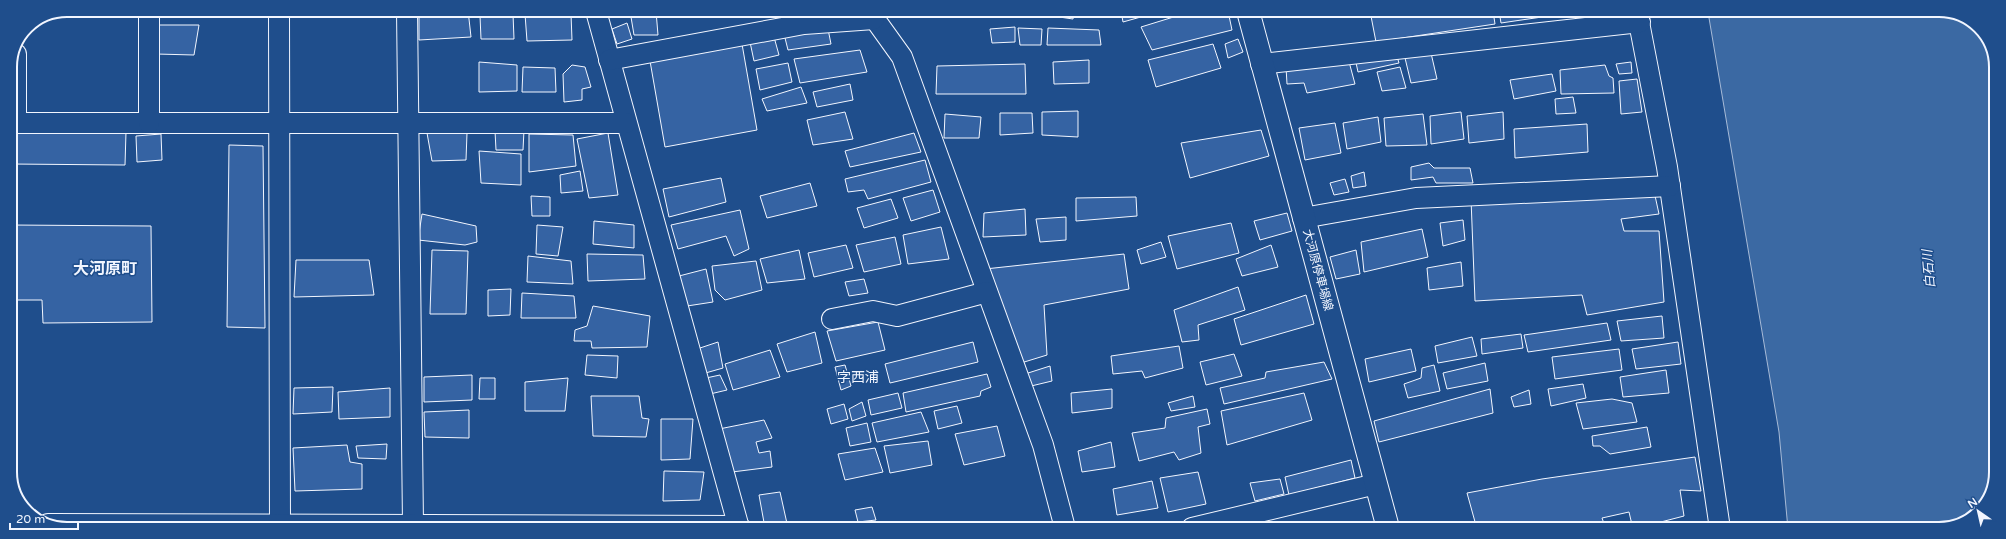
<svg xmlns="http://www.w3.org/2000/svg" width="2006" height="539" viewBox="0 0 2006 539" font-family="'Varela Round','Noto Sans JP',sans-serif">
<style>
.water{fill:#3b69a3;stroke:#a8bbd7}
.building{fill:#3563a3;stroke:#f2f6ff}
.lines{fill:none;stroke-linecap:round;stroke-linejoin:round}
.minor-casing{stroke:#f2f6ff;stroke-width:22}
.secondary-casing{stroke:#f2f6ff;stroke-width:24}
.minor{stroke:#1f4e8c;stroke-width:20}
.secondary{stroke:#1f4e8c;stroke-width:22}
.labels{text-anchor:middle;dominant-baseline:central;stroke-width:3;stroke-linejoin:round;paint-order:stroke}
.street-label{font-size:12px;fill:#f2f6ff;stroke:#1f4e8c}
.water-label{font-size:13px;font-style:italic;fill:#f2f6ff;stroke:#1f4e8c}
.quarter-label{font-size:14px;fill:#f2f6ff;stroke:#1f4e8c}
.district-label{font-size:16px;font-weight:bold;fill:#f2f6ff;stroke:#1f4e8c}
.rim{fill:none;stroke:#f2f6ff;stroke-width:2}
</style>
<rect width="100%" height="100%" fill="#1f4e8c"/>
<polygon class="water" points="1708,12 1953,12 1982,30 1996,64 1994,486 1974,517 1939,529 1788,529 1779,432"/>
<g class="building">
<polygon points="419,10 468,10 471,37 419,40"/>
<polygon points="630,11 656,11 658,35 634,35"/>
<polygon points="1018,11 1074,11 1073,19"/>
<polygon points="1121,11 1162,11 1123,22"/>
<polygon points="1193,11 1228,11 1232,30 1152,50 1141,27"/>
<polygon points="1370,11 1493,11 1495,24 1376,42"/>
<polygon points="1499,11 1576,12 1501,23"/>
<polygon points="513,14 514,39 481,39 480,16"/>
<polygon points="525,14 571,14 572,40 527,41"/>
<polygon points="627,23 632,39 617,44 612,29"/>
<polygon points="158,25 199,25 194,55 156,54"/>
<polygon points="1015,27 1015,42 992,43 990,29"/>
<polygon points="1018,28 1042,29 1041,45 1020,45"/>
<polygon points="1048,28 1099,30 1101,45 1047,45"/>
<polygon points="828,29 831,44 788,50 784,34"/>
<polygon points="774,37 779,55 754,61 750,42"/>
<polygon points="1238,39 1243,52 1228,58 1225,44"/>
<polygon points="742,44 757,130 665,147 650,61"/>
<polygon points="1213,44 1221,68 1156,87 1148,60"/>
<polygon points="860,50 867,72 800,83 794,59"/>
<polygon points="1396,53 1399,63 1358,72 1355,58"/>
<polygon points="1431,53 1437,79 1411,83 1405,58"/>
<polygon points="1348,58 1355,84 1307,93 1304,83 1287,84 1286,67"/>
<polygon points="1089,60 1089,83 1054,84 1053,62"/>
<polygon points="479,62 517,65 517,91 479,92"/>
<polygon points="1631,62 1632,73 1619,74 1616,64"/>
<polygon points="788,63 792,82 760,90 756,69"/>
<polygon points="1025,64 1026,94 936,94 937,66"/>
<polygon points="572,65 585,67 591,87 582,89 582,100 564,102 563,74"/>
<polygon points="1605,65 1609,76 1613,78 1614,93 1561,94 1560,70"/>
<polygon points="523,67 555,68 556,92 522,92"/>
<polygon points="1400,67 1406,88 1382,91 1377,72"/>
<polygon points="1552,74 1556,91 1514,99 1510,80"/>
<polygon points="1637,79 1642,112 1621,114 1619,81"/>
<polygon points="850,84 853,100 817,107 813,92"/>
<polygon points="801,87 807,103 767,111 762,99"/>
<polygon points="1573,97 1576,113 1556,114 1555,99"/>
<polygon points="1078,111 1078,137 1042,135 1042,112"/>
<polygon points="845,112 853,139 813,145 807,120"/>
<polygon points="1461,112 1464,139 1431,144 1430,116"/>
<polygon points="1503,112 1504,139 1469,143 1467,116"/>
<polygon points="1000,113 1032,113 1033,133 1000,135"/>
<polygon points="945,114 981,117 979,138 944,138"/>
<polygon points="1423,114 1427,145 1386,146 1384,118"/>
<polygon points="1378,117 1381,142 1347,149 1343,123"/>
<polygon points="1335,123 1341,153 1305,160 1299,128"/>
<polygon points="1587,124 1588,152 1515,158 1514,129"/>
<polygon points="524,130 523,150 496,150 495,131"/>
<polygon points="1261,130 1269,156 1190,178 1181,143"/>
<polygon points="10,131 126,132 125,165 10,164"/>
<polygon points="427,133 467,133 466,160 432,161"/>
<polygon points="608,133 618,195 589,198 577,139"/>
<polygon points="914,133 921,152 850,167 845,151"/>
<polygon points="161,134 162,160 137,162 136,136"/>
<polygon points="529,134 573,135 576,166 529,172"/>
<polygon points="229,145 263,146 265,328 227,327"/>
<polygon points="479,151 521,154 521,185 481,183"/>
<polygon points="925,160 931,182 868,199 864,190 848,192 845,179"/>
<polygon points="1429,163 1434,168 1470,168 1473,183 1436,183 1433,177 1411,180 1411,167"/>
<polygon points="580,171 583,191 561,193 560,175"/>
<polygon points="1364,172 1366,186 1353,188 1351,176"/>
<polygon points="721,178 726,202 669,217 663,189"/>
<polygon points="1345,179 1349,192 1334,195 1330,183"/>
<polygon points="810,183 817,206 767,218 760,196"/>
<polygon points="933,190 940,212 911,221 903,198"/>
<polygon points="1654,191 1659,214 1621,219 1624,231 1659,231 1664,302 1587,315 1582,295 1475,301 1471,199"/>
<polygon points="531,196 550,197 550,216 532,216"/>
<polygon points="1136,197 1137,216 1076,221 1076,198"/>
<polygon points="891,199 898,218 864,228 857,208"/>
<polygon points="1025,209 1026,235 983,237 984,213"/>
<polygon points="740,210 749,249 734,256 726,236 678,249 671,225"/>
<polygon points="1287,213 1292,231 1260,240 1254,221"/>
<polygon points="422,214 476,226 477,242 465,245 418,240"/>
<polygon points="1066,217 1066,240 1040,242 1036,219"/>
<polygon points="1463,220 1465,240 1443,246 1440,223"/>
<polygon points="594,221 634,225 634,248 593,244"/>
<polygon points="1231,223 1239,253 1177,269 1168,236"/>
<polygon points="10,225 151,226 152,322 43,323 42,300 10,300"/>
<polygon points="537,225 563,227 558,256 536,254"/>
<polygon points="941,227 949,259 908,264 903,235"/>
<polygon points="1422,229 1428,257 1364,272 1361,242"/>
<polygon points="895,237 901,264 864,272 856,245"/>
<polygon points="1161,242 1166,257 1141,264 1137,250"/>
<polygon points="846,245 853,268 814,277 808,253"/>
<polygon points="1271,245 1278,267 1242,276 1236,259"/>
<polygon points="432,250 468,251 466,314 430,314"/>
<polygon points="799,250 805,279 767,283 760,259"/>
<polygon points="1356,250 1360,274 1336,279 1330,257"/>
<polygon points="587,254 643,255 645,279 588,281"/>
<polygon points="1124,254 1129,289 1044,305 1047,355 1021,363 985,269"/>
<polygon points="528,256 571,261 573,284 527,282"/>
<polygon points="296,260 369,260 374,295 294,297"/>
<polygon points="756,261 762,290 725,300 715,290 712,266"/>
<polygon points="1461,262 1463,286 1429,290 1427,268"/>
<polygon points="706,269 713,302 687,306 679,276"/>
<polygon points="864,279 868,293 849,296 845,282"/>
<polygon points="1238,287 1245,310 1198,325 1199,340 1182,342 1174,310"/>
<polygon points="511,289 510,315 488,316 488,290"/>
<polygon points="522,293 574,296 576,318 521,318"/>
<polygon points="1306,295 1314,324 1241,345 1234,319"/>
<polygon points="593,306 650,316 647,347 592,348 591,341 574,341 575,330 587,326"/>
<polygon points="1662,316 1664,338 1621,341 1617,321"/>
<polygon points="878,322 885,350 836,361 827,331"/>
<polygon points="1607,323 1611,340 1528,352 1524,335"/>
<polygon points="815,332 822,363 787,372 777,344"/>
<polygon points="1521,334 1523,348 1482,354 1481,339"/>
<polygon points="1472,337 1477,356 1438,363 1435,346"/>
<polygon points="718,342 723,368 702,374 697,349"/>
<polygon points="973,342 978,362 890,383 885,364"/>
<polygon points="1678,342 1681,364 1636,369 1632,349"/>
<polygon points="1179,346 1183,368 1145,378 1142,371 1113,374 1111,356"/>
<polygon points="1411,349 1416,371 1369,382 1365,359"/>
<polygon points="1619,349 1622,370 1555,379 1552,357"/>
<polygon points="770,350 780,377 733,390 725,364"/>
<polygon points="1234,354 1242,376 1206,385 1200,362"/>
<polygon points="587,355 618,356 617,378 585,375"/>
<polygon points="1324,362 1332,379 1224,404 1220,388 1265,378 1266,372"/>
<polygon points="1485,363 1488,381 1447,389 1443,373"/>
<polygon points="845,365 851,386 841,390 835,367"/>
<polygon points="1434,365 1440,391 1408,398 1404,384 1421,378 1422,368"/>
<polygon points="1050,366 1052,381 1027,387 1025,374"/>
<polygon points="1666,370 1669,393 1623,397 1620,377"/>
<polygon points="987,374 991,387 981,391 980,396 906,412 903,393"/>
<polygon points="472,375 472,400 424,402 424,377"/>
<polygon points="720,375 727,390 710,394 706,378"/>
<polygon points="480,378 495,378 495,399 479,399"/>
<polygon points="568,378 565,411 525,411 525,382"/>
<polygon points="1583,384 1586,398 1551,406 1548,389"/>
<polygon points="333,387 332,412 293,414 294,388"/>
<polygon points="390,388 390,417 339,419 338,392"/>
<polygon points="1112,389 1112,408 1072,413 1071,393"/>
<polygon points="1490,389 1493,413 1379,442 1374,421"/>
<polygon points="1529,390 1531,404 1514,407 1511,397"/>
<polygon points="898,393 902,408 871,415 868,400"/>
<polygon points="1304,393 1312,420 1227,445 1221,411"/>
<polygon points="591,396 639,396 642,418 649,419 646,437 593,436"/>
<polygon points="1193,396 1195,407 1171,411 1168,403"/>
<polygon points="1612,399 1632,403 1637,422 1583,429 1576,403"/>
<polygon points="862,402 866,416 852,421 849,409"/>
<polygon points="844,404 848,419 831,424 827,409"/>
<polygon points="957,406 962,423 938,429 934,411"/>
<polygon points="1207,409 1210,424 1198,427 1201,453 1179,460 1174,452 1139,461 1132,433 1165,428 1166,418"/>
<polygon points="469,410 469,438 425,437 424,412"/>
<polygon points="921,412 929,432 877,442 872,423"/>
<polygon points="661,419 693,419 690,459 661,460"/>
<polygon points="764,420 772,438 756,442 759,453 770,451 772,467 732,472 719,429"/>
<polygon points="867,423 871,442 850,446 846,428"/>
<polygon points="997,426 1005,456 964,465 955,434"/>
<polygon points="1647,427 1651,447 1610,454 1600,446 1593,446 1592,436"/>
<polygon points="928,441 932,465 890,473 884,446"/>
<polygon points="1111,442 1115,467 1082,472 1078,451"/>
<polygon points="387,444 386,459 358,458 356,446"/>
<polygon points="347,445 350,462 362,464 362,489 295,491 293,448"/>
<polygon points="875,448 883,472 845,480 838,454"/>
<polygon points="1695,457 1701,491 1680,490 1684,516 1657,523 1659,529 1633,529 1629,512 1602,518 1606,529 1477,529 1467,493 1542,479"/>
<polygon points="1351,460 1355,478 1289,495 1285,477"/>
<polygon points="664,471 704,472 700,500 663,501"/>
<polygon points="1198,472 1206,504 1168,512 1160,478"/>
<polygon points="1280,479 1284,494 1255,501 1250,483"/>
<polygon points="1152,481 1158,508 1117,515 1113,489"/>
<polygon points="780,492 788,528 765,528 759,495"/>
<polygon points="872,507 876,520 858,522 855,510"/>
<polygon points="1360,525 1361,528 1348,528"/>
</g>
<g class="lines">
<g class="minor-casing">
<g id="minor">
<polyline points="279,10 280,527"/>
<polyline points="407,10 413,525"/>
<polyline points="596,11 739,528"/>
<polyline points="869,11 902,57 1043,445 1065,528"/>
<polyline points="1637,12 1667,167 1720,529"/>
<polyline points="16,54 16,123"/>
<polyline points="609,60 804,24 874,19"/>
<polyline points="1261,64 1640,22"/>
<polyline points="10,123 626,123"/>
<polyline points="149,123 149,10"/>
<polyline points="1303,218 1416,198 1670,186"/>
<polyline points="832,319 873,311 897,316 987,292"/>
<polyline points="48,524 739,526"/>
<polyline points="1192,528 1376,484"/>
</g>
</g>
<g class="secondary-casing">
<polyline id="secondary" points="1248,11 1388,528"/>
</g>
<use href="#minor" class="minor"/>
<use href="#secondary" class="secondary"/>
</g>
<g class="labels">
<g class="street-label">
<text transform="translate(1318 270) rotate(75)">大河原停車場線</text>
</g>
<g class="water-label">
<text transform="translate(1929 269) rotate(-95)">白石川</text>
</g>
<g class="quarter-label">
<text x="858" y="377">字西浦</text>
</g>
<g class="district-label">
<text x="105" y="269">大河原町</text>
</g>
</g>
<path d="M0 0H2006V539H0ZM67 17H1939A50 50 0 0 1 1989 67V472A50 50 0 0 1 1939 522H67A50 50 0 0 1 17 472V67A50 50 0 0 1 67 17Z" fill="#1f4e8c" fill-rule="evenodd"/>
<path class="rim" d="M67 17H1939A50 50 0 0 1 1989 67V472A50 50 0 0 1 1939 522H67A50 50 0 0 1 17 472V67A50 50 0 0 1 67 17Z"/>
<g transform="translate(1978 511) rotate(326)" stroke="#1f4e8c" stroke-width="3" paint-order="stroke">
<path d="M0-3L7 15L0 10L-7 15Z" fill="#f2f6ff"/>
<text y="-6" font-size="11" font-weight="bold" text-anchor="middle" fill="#f2f6ff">N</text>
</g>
<path d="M10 523v6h68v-6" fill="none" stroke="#f2f6ff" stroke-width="2"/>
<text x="16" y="523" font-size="12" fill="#f2f6ff" stroke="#1f4e8c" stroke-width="3" paint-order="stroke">20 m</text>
</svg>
